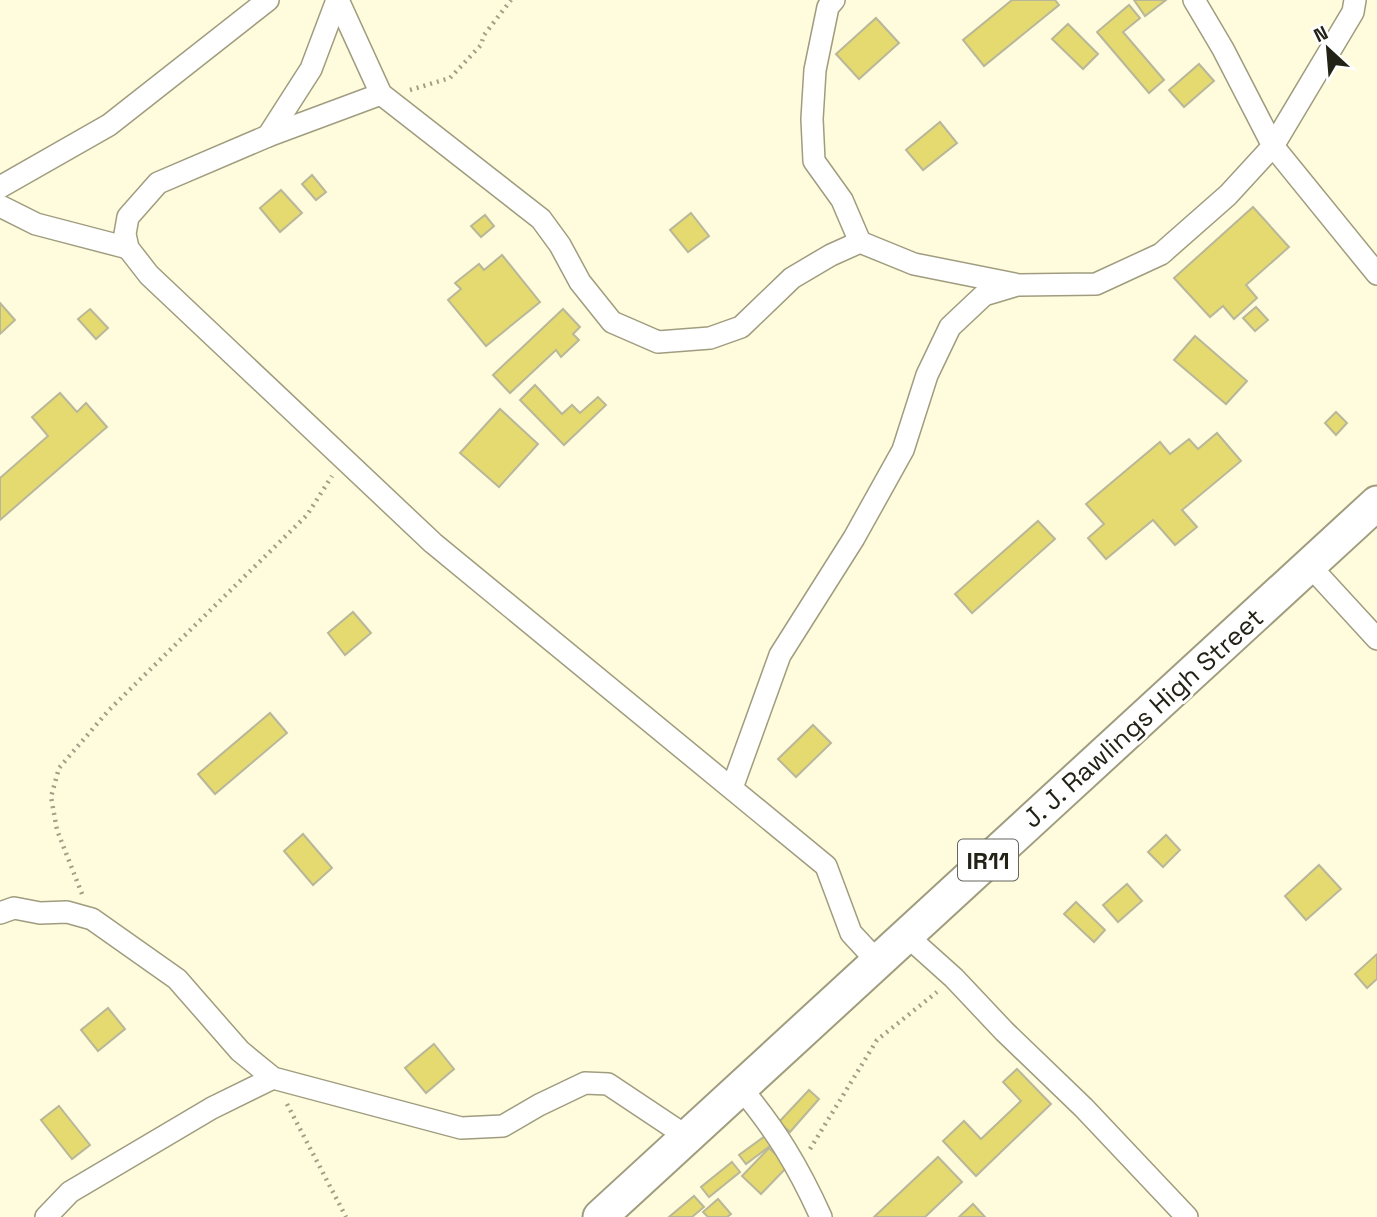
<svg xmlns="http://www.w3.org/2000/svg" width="1377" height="1217" viewBox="0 0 1377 1217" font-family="'Space Grotesk',sans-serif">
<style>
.building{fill:#e5da6f;stroke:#b9b799;stroke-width:2}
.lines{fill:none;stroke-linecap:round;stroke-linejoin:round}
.minor-casing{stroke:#9f9c7f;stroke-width:24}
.primary-casing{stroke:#9f9c7f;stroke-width:37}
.path{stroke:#a19f88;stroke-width:4.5;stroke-dasharray:2 5;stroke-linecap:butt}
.minor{stroke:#fff;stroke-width:21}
.primary{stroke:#fff;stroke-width:33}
.labels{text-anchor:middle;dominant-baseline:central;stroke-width:6;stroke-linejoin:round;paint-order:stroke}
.shield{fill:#fff;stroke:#65645d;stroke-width:2}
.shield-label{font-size:24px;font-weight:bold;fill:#232217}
.street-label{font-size:26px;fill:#232217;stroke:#fff}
</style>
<rect width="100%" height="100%" fill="#fffcdd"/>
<g class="building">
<polygon points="1012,0 1055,0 1059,5 984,66 963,40"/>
<polygon points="1134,0 1166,0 1145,16"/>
<polygon points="1129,5 1140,18 1123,32 1164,80 1149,93 1097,32"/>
<polygon points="876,18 899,43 859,79 836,54"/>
<polygon points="1068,24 1098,54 1083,69 1052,39"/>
<polygon points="1199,64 1214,81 1184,107 1169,90"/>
<polygon points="940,122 957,143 923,170 906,150"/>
<polygon points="312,175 326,192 316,200 302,184"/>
<polygon points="281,190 302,213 280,232 260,208"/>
<polygon points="1253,207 1289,247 1246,285 1257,298 1234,319 1223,306 1210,317 1174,278"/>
<polygon points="691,213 709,236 688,252 670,230"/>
<polygon points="485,215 494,226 481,237 471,226"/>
<polygon points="502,255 540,302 486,346 448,300 461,289 455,283 479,264 484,270"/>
<polygon points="0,303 15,320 0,334"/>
<polygon points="1256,307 1268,320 1255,331 1243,318"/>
<polygon points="90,309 108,328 96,339 78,319"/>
<polygon points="563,309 580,327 573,334 579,340 561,357 556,350 510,393 493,375"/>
<polygon points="1195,336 1247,381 1226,404 1174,360"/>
<polygon points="535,385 562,414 572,405 580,413 598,397 606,405 564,445 520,400"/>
<polygon points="60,393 77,412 86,403 107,427 0,520 0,478 48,436 32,417"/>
<polygon points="500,409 538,444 499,487 460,453"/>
<polygon points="1336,412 1347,423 1336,435 1325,423"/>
<polygon points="1217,433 1241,461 1182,510 1197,527 1175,545 1153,520 1106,559 1088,538 1104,524 1086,504 1160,442 1170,454 1189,439 1198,449"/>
<polygon points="1038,521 1055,539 972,613 955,594"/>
<polygon points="353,612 371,633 345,655 328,633"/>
<polygon points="270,713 287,733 215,794 198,774"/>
<polygon points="813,725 831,743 796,777 778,759"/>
<polygon points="303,834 332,868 313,885 284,851"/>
<polygon points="1166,835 1180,850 1163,867 1148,852"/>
<polygon points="1319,865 1341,889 1306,920 1285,896"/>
<polygon points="1127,884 1142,901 1118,922 1103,905"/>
<polygon points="1076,902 1105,930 1094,942 1064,914"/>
<polygon points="1377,954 1377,979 1367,988 1355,974"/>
<polygon points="108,1008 125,1029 98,1051 81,1030"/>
<polygon points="434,1044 454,1069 426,1093 405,1068"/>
<polygon points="1017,1069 1051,1104 976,1176 943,1141 964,1121 981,1139 1021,1101 1003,1082"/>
<polygon points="809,1090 819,1099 790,1132 779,1122"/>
<polygon points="59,1106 90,1145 72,1159 41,1120"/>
<polygon points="772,1131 778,1140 746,1164 739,1155"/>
<polygon points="769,1148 788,1166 761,1194 742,1176"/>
<polygon points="938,1157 962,1182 925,1217 874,1217"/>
<polygon points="732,1162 740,1172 709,1197 701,1187"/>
<polygon points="694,1196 704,1207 692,1217 669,1217"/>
<polygon points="718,1199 731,1214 727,1217 708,1217 703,1212"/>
<polygon points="973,1204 985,1217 959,1217"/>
</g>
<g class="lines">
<g class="minor-casing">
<g id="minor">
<polyline points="338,0 381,94 541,219 560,245 580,282 612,322 658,342 710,338 741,327 792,278 831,255 860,242 914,264 1019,285 1096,284 1161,254 1228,195 1273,146 1353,12 1355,0"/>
<polyline points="834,0 828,7 815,70 812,119 814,161 842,200 860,242"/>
<polyline points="1194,0 1223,49 1273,146 1377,274"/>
<polyline points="381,94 268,136 158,183 128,217 125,234 128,248 149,275 433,543 826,866 851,933 877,961"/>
<polyline points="268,136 311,69 337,0"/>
<polyline points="0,187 109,125 268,0"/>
<polyline points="0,206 36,224 128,248"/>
<polyline points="1310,566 1377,639"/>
<polyline points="732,788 780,655 854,538 903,450 927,375 950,327 984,295 1014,286"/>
<polyline points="0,913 14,908 40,913 67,912 92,919 177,979 240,1051 273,1078 461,1128 503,1126 539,1105 585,1083 608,1084 686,1136"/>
<polyline points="906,935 954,978 1004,1031 1084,1108 1187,1217"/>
<path d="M 740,1087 C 776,1130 798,1166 821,1217"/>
<polyline points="46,1217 70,1192 212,1108 273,1078"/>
</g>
</g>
<g class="primary-casing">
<polyline id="primary" points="600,1217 1377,503"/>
</g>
<g class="path">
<polyline points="410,90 450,78 481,45 484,35 511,0"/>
<polyline points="82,894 57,830 51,797 59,768 109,710 307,515 332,476"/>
<polyline points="287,1104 346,1217"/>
<polyline points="810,1149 877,1040 937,992"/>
</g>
<use href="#minor" class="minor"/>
<use href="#primary" class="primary"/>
</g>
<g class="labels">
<rect class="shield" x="958" y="839.5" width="60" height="41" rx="5"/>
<g class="shield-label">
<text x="988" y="860">IR11</text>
</g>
<g class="street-label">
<text transform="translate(1143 718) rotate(-42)">J. J. Rawlings High Street</text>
</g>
</g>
<g transform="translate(1328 49) rotate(334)" stroke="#ffffff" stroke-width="5" paint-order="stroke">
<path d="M0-5L12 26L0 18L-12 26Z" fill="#232217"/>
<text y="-10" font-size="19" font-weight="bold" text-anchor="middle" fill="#232217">N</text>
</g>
</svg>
